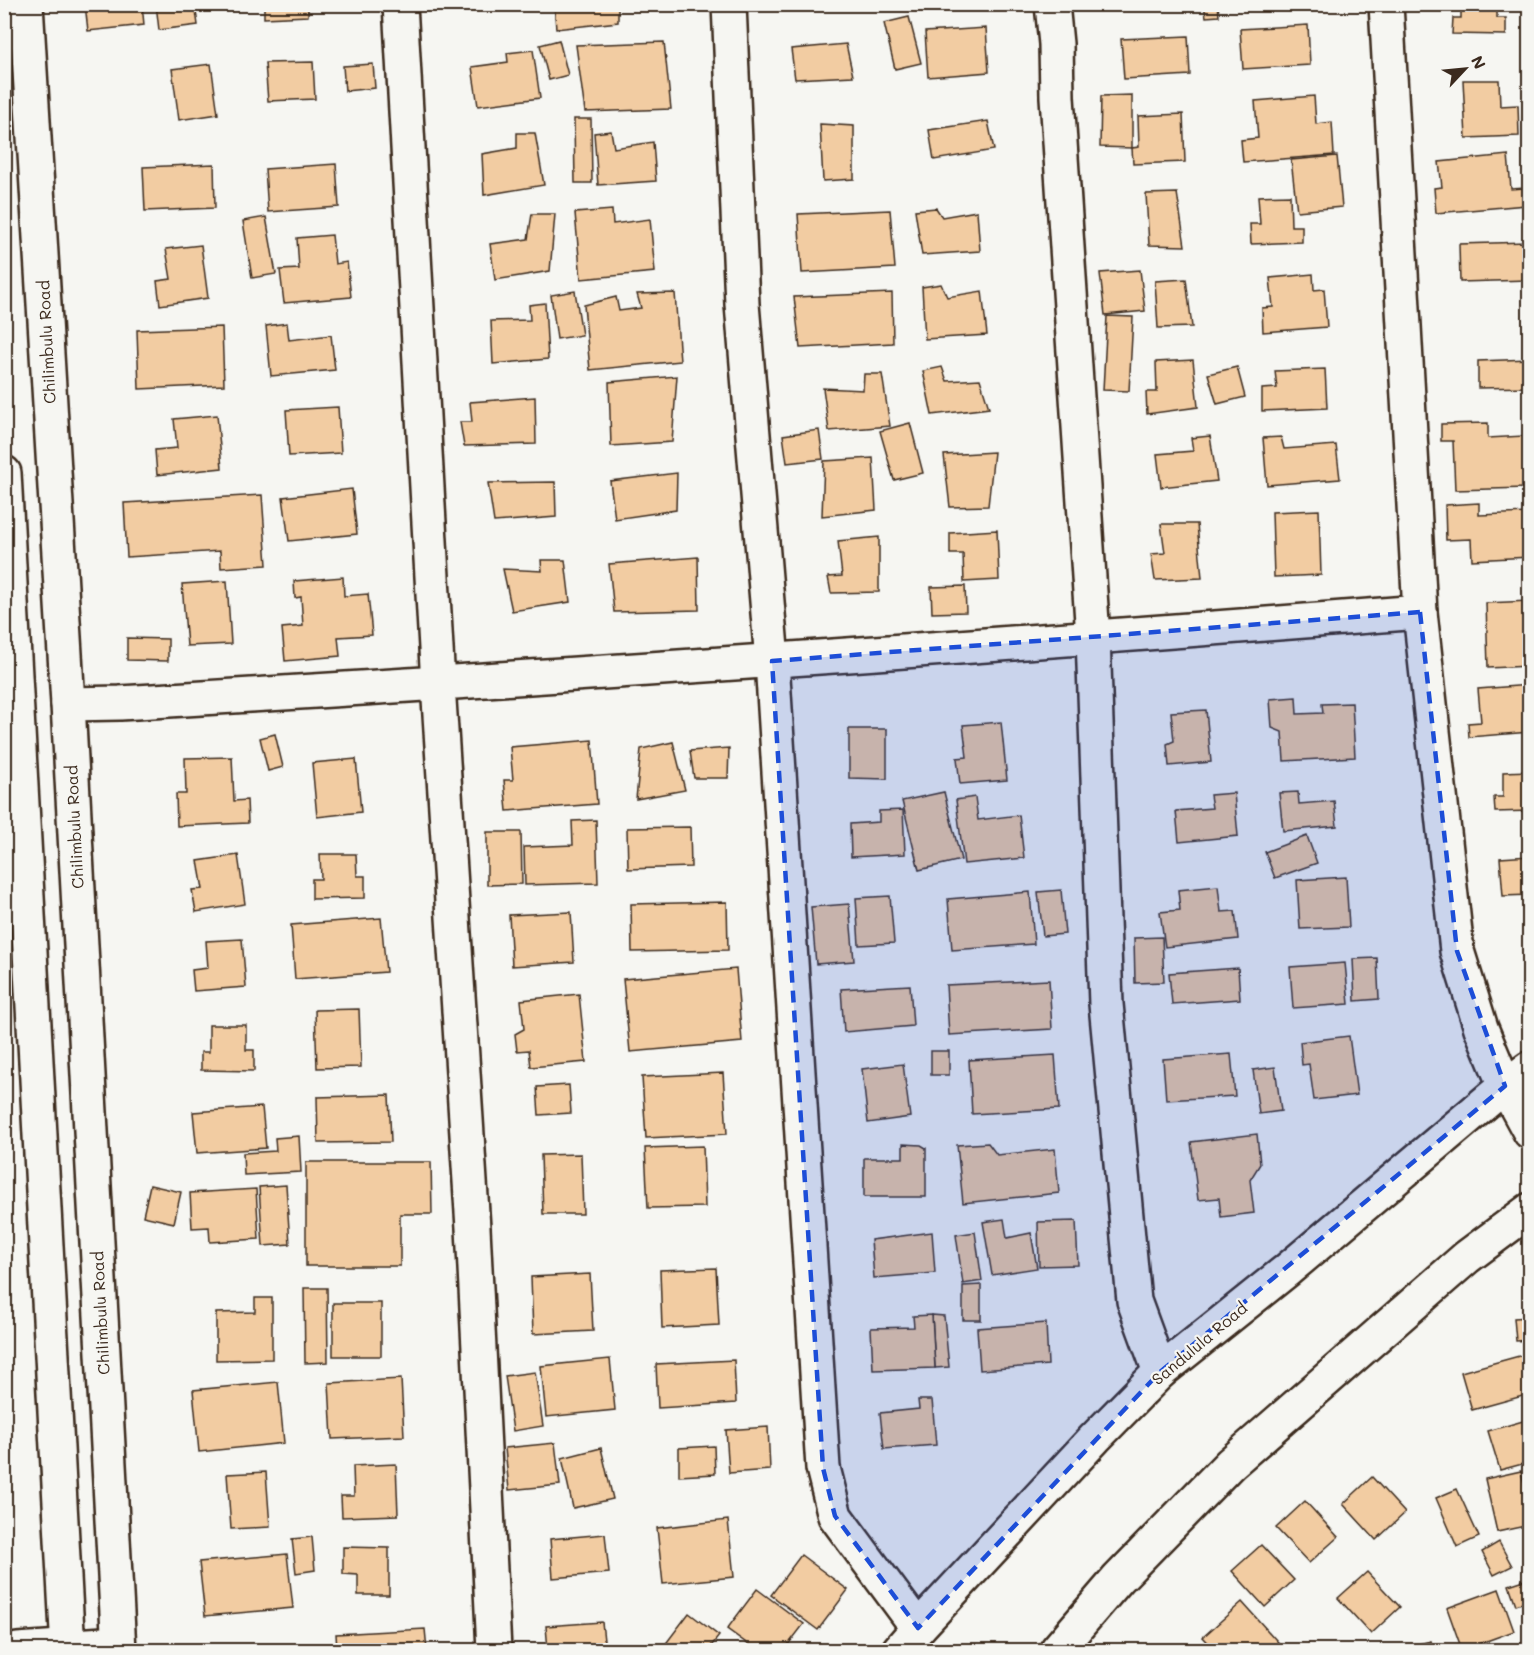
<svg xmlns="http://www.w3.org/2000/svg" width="1534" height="1655" viewBox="0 0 1534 1655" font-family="Mali,sans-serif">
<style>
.building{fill:#f2cca2;stroke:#3b2a1e;stroke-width:1.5}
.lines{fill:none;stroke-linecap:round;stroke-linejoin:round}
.minor-casing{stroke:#3b2a1e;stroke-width:38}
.tertiary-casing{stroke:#3b2a1e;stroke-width:38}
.secondary-casing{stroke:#3b2a1e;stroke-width:38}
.minor{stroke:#f6f6f2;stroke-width:33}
.tertiary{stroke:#f6f6f2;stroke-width:33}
.secondary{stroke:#f6f6f2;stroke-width:33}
.marked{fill:#1d4ed8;fill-opacity:0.2;stroke:#1d4ed8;stroke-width:4.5;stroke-dasharray:12 8;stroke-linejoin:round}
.labels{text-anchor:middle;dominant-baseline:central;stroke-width:4.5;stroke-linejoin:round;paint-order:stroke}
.street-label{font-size:16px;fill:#3b2a1e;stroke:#f6f6f2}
</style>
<rect width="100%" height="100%" fill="#f6f6f2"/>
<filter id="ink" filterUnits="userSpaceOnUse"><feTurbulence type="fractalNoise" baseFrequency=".0167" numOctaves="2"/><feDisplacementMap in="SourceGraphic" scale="12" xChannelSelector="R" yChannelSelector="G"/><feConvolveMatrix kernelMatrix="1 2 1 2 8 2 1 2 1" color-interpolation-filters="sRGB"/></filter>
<g filter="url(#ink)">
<g class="building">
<polygon points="85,4 142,4 144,25 88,31"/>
<polygon points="156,4 195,4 198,25 159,30"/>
<polygon points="264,4 308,4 308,16 264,18"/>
<polygon points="554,4 618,4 618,22 556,29"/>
<polygon points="1204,4 1218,4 1219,16 1206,17"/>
<polygon points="1461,4 1497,4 1497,18 1506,18 1506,35 1452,34 1453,18 1461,18"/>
<polygon points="909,17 921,63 895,69 884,23"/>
<polygon points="1308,25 1310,65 1243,69 1240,29"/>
<polygon points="986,28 989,72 928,77 925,32"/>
<polygon points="1188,36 1190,75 1124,79 1121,39"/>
<polygon points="559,40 568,75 549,80 540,45"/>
<polygon points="664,42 671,109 585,112 576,45"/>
<polygon points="846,44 853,76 795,79 791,49"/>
<polygon points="533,50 540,98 478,106 472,67 508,62 507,53"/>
<polygon points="313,62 315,99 268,101 265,63"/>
<polygon points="211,64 218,114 179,120 172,69"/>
<polygon points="373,64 375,88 345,91 343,66"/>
<polygon points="1463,80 1499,80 1500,106 1518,105 1519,136 1466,138"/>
<polygon points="1132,95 1132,148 1100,147 1101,96"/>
<polygon points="1314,96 1316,124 1332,122 1334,155 1243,162 1241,140 1258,138 1255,101"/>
<polygon points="1183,114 1185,162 1133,164 1132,148 1139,147 1138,116"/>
<polygon points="574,119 591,119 592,183 575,183"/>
<polygon points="988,121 994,150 934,160 929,130"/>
<polygon points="820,124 854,126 854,179 823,181"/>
<polygon points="611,131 614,148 653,142 656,181 598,185 594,133"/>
<polygon points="517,133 535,133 544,185 484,195 482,154 517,148"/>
<polygon points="1508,155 1511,189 1525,188 1526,205 1436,213 1434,188 1442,187 1439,162"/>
<polygon points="1337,156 1342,207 1297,211 1291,160"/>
<polygon points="214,164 215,208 145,211 143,167"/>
<polygon points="336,164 339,207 268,212 265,169"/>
<polygon points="1177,193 1185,246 1149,245 1146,194"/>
<polygon points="1290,195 1291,226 1302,226 1302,242 1251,244 1250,224 1260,224 1258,196"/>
<polygon points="936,208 942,217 977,211 980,251 922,255 915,210"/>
<polygon points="612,210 613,224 650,219 655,272 581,279 575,213"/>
<polygon points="890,210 895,268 802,273 798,214"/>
<polygon points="532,214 555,214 550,271 495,280 490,244 528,239"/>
<polygon points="266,217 276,274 252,278 243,221"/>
<polygon points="332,235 335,264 347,262 351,297 284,303 280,270 299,269 297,238"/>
<polygon points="1527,242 1528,280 1460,282 1459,244"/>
<polygon points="201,245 208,298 160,305 157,281 171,279 166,249"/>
<polygon points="1140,270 1145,311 1105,315 1100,273"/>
<polygon points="1313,274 1314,290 1324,289 1327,327 1263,332 1262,308 1273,307 1270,278"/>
<polygon points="1186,279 1192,327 1158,328 1155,281"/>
<polygon points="941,284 947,297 982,291 987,335 925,339 922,287"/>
<polygon points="575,291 582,335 557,339 551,295"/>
<polygon points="675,293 680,361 590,370 584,305 616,297 619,311 641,308 637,294"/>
<polygon points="892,293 893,343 800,348 794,297"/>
<polygon points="545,303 548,359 493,364 491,321 530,320 529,305"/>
<polygon points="1107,316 1133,317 1129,391 1103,390"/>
<polygon points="287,323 289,340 331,335 335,370 271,376 266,326"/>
<polygon points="222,327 224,385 139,389 137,330"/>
<polygon points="1530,359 1530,387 1478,388 1478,361"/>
<polygon points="1193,360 1198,407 1147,414 1146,392 1157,392 1156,362"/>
<polygon points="942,367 947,381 980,379 989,408 932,415 923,371"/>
<polygon points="1237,367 1245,397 1217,404 1208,374"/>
<polygon points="1325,369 1327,408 1262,411 1262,389 1277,388 1275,371"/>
<polygon points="864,374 882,374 890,426 829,431 823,388 863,390"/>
<polygon points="677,376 672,442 611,446 609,382"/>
<polygon points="535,397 536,444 464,446 460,422 472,422 470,402"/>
<polygon points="338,407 341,453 289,456 286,410"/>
<polygon points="217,415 222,468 157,475 155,450 177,448 174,419"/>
<polygon points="910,423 923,473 894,480 880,431"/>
<polygon points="1488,423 1488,438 1524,436 1526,488 1455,490 1453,441 1441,441 1441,424"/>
<polygon points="819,430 823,459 787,463 783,435"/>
<polygon points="1210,436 1217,481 1161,487 1157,454 1193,451 1191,438"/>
<polygon points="1281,437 1284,449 1336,445 1340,479 1267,485 1263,438"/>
<polygon points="994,452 988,506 950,507 944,455"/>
<polygon points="873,458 876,510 822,516 824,461"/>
<polygon points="677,473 676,510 615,519 610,481"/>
<polygon points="555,482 556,517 494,522 488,483"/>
<polygon points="352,489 357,534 289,541 283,497"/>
<polygon points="262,495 267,565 221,568 220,551 127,557 124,503"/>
<polygon points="1479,503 1479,515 1530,513 1530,557 1472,560 1471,539 1446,540 1445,505"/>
<polygon points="1319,510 1321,575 1274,577 1272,512"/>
<polygon points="1161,524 1197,524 1202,578 1155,580 1151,554 1165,553"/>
<polygon points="997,530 999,580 964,582 963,554 950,554 950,533"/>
<polygon points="879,537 879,592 831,593 828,577 842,576 838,541"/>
<polygon points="698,557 699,610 614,612 609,564"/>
<polygon points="541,560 565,560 570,602 512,611 503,569 542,571"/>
<polygon points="343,577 344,596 368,594 372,635 338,637 340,656 285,661 282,628 303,626 301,597 295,598 294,581"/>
<polygon points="227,581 231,644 187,646 182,584"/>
<polygon points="965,586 966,612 932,613 931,587"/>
<polygon points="1530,601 1530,666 1488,668 1486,603"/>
<polygon points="127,638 168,639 168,661 127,660"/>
<polygon points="1530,685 1530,732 1469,737 1468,723 1481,722 1478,689"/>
<polygon points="1296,697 1297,714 1323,713 1322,704 1352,703 1355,757 1284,761 1282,732 1272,728 1270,699"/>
<polygon points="1206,710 1211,762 1169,766 1167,744 1174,741 1171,712"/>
<polygon points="1001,722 1007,780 960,784 957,758 967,757 963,725"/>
<polygon points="849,729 887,729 887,779 849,778"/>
<polygon points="275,734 283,767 268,771 260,738"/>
<polygon points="592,740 597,804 507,811 504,780 513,780 510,747"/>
<polygon points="673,742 685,790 636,799 641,749"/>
<polygon points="729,748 728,778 694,778 690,751"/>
<polygon points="232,757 234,801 247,800 248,823 177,826 176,794 186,794 185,758"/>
<polygon points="356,759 361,812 317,817 312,763"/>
<polygon points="1530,771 1530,811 1495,812 1494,797 1503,797 1503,772"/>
<polygon points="944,792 961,860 919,870 902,801"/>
<polygon points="1298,792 1299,804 1334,801 1337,826 1283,831 1279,793"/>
<polygon points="1234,793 1238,836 1179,842 1176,811 1212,808 1210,795"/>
<polygon points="975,797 978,820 1019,815 1024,858 964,864 956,800"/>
<polygon points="903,810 905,854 851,857 850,824 879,822 879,811"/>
<polygon points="596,820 598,883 525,885 524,847 573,845 572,821"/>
<polygon points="690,827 691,867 628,869 627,828"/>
<polygon points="487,832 521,832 522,884 487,885"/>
<polygon points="1307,836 1317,863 1275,878 1265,852"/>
<polygon points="320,854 356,854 357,876 365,876 365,898 312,899 312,879 321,879"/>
<polygon points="238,855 245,904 196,912 192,890 203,889 198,861"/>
<polygon points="1530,856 1530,895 1503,896 1500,858"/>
<polygon points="1346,877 1349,927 1300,929 1297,880"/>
<polygon points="1218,886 1221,912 1235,911 1238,939 1165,947 1160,912 1180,910 1178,890"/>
<polygon points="1061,890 1065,934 1043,936 1038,892"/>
<polygon points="1030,892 1034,944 952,950 948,899"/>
<polygon points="890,896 894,943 859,945 856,898"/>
<polygon points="727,902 728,950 632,952 631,904"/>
<polygon points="849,904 854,961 816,964 811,907"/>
<polygon points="571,912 574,962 512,966 509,915"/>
<polygon points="381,918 386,972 295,979 291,925"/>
<polygon points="1162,937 1164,982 1135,983 1134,938"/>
<polygon points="242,939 246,987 194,991 192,970 208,968 206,941"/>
<polygon points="1377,958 1379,999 1355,1001 1353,959"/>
<polygon points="1345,963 1349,1004 1293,1008 1290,967"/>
<polygon points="1238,968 1240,999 1172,1004 1169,973"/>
<polygon points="736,969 742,1042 630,1052 623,979"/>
<polygon points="1049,980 1052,1029 949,1035 946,985"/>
<polygon points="910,985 913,1026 844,1032 841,989"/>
<polygon points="579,994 586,1062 531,1067 529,1050 517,1051 515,1034 524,1029 521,1000"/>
<polygon points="359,1009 361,1067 317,1068 315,1010"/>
<polygon points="209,1025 246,1025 246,1050 254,1050 254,1071 201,1070 201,1052 209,1052"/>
<polygon points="1349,1036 1357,1095 1314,1100 1309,1064 1302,1065 1300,1042"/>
<rect x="931" y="1051" width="18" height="24"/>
<polygon points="1231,1054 1235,1096 1166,1100 1163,1059"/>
<polygon points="1055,1055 1059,1109 972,1114 969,1060"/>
<polygon points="903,1064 910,1117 868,1123 862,1069"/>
<polygon points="1275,1067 1281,1111 1259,1114 1253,1070"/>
<polygon points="723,1073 727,1134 646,1138 642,1077"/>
<polygon points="569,1085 571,1113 539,1115 537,1087"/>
<polygon points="389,1095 391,1142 318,1143 317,1097"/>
<polygon points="262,1107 266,1148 197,1153 193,1112"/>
<polygon points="1257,1134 1260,1164 1250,1180 1254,1213 1221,1217 1219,1198 1198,1200 1191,1142"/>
<polygon points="299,1136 301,1172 244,1175 243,1153 276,1151 275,1138"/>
<polygon points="988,1143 997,1155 1055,1149 1059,1193 963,1203 957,1145"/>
<polygon points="903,1144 921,1145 926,1148 926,1197 864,1197 864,1158 903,1158"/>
<polygon points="703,1146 705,1207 648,1208 645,1148"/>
<polygon points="581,1154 583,1214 543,1214 541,1155"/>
<polygon points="306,1162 431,1162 432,1214 400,1214 400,1266 306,1266"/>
<polygon points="150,1185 181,1192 174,1223 143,1216"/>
<polygon points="286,1185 290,1244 263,1246 259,1187"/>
<polygon points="256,1189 259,1239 210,1242 209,1227 192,1228 190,1193"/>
<polygon points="1004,1219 1007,1238 1031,1233 1037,1268 992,1275 983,1222"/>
<polygon points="1076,1221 1078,1265 1039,1266 1038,1222"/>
<polygon points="932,1232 935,1273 874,1278 871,1240"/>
<polygon points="975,1232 982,1281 963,1284 956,1235"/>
<polygon points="716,1268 719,1325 662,1328 660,1270"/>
<polygon points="590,1274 593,1331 533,1334 531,1277"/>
<polygon points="981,1285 981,1320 963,1320 963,1286"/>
<polygon points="304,1288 327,1288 328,1362 305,1363"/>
<polygon points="255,1298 272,1298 272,1359 216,1360 216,1313 255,1312"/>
<rect x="333" y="1303" width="48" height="53"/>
<polygon points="932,1315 944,1316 949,1367 935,1368"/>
<polygon points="932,1315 935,1368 873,1370 871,1328 914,1327 913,1316"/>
<polygon points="1530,1317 1530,1340 1516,1341 1514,1318"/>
<polygon points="1046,1323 1048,1365 980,1370 977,1328"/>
<polygon points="1530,1353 1530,1394 1472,1410 1461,1372"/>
<polygon points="610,1359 615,1410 546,1417 541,1366"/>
<polygon points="734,1360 736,1403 658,1408 656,1364"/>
<polygon points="535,1372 543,1426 513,1431 505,1376"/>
<polygon points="401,1379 404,1436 332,1439 329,1383"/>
<polygon points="278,1382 284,1443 199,1452 193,1390"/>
<polygon points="918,1400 932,1400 936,1445 884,1449 880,1413 919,1409"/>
<polygon points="1530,1419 1530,1462 1500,1470 1488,1431"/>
<polygon points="768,1427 770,1470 729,1473 726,1430"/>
<polygon points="555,1443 560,1485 509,1490 505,1448"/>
<polygon points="714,1446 715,1474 679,1476 679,1448"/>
<polygon points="601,1448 613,1499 573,1508 562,1458"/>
<polygon points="396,1464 398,1515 342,1517 341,1496 354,1496 353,1466"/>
<polygon points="1521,1471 1530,1508 1530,1525 1497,1532 1485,1479"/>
<polygon points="266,1472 270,1527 231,1529 227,1474"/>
<polygon points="1372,1477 1405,1513 1376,1540 1343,1504"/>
<polygon points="1457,1489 1479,1537 1457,1547 1436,1498"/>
<polygon points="1305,1501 1338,1537 1309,1563 1276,1528"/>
<polygon points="728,1520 734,1577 663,1584 657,1528"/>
<polygon points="605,1534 609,1573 553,1578 550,1539"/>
<polygon points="312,1537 315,1570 296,1573 292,1539"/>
<polygon points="1499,1542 1512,1566 1494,1575 1482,1552"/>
<polygon points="1261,1545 1294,1580 1265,1607 1232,1571"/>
<polygon points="343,1547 389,1548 389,1595 358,1595 358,1575 343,1574"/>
<polygon points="287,1554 293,1608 205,1616 199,1562"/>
<polygon points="801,1555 848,1590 818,1630 771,1595"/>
<polygon points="1367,1572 1400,1607 1371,1634 1338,1598"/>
<polygon points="1530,1578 1530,1600 1516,1605 1509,1585"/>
<polygon points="757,1589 804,1624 784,1650 756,1650 727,1629"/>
<polygon points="1499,1589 1514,1631 1462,1650 1447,1608"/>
<polygon points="1242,1602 1285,1650 1215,1650 1203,1637"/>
<polygon points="689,1613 719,1636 708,1650 661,1650"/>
<polygon points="602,1622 605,1650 548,1650 546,1626"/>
<polygon points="425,1629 427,1650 337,1650 336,1634"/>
<polygon points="1431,1641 1433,1650 1394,1650"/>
</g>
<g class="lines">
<g class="minor-casing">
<g id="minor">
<polyline points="400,4 438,684 473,1228 494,1650"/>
<polyline points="729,4 742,304 772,661 823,1468 835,1516 918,1628"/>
<polyline points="1052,4 1056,44 1057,97 1093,637 1106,1004 1134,1301 1160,1372"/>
<polyline points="1386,4 1420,612 1457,951 1481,1028 1505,1086 1530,1132"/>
<path d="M 68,704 L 120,703 C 554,677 987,646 1420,612"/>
<polyline points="18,1650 118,1643"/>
</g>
</g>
<g class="tertiary-casing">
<g id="tertiary">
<polyline points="899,1650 918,1628 1095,1438 1160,1372 1286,1271 1505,1086 1530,1068"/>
<polyline points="1057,1650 1118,1579 1230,1464 1467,1257 1530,1210"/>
</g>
</g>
<g class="secondary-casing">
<g id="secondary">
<polyline points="26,4 68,704 119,1650"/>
<polyline points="4,473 68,1650"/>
</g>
</g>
<use href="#minor" class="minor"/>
<use href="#tertiary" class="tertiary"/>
<use href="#secondary" class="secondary"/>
</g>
</g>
<path class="marked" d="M 1420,612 L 1457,951 L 1505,1086 L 1160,1372 L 918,1628 L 835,1516 L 823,1468 L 772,661 Z"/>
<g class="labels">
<g class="street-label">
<text transform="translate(46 342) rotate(-93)">Chilimbulu Road</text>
<text transform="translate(74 827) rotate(-93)">Chilimbulu Road</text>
<text transform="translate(100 1313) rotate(-93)">Chilimbulu Road</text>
<text transform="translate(1199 1343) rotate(-40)">Sandulula Road</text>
</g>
</g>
<rect width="1534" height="1655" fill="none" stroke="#f6f6f2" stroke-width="24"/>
<rect x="12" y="12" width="1510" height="1631" fill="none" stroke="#3b2a1e" stroke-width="2" filter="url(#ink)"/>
<g transform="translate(1465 69) rotate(64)" stroke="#f6f6f2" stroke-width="4.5" paint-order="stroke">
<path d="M0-4.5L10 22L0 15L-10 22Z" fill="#3b2a1e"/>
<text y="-9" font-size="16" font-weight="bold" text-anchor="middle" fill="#3b2a1e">N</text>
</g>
</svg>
